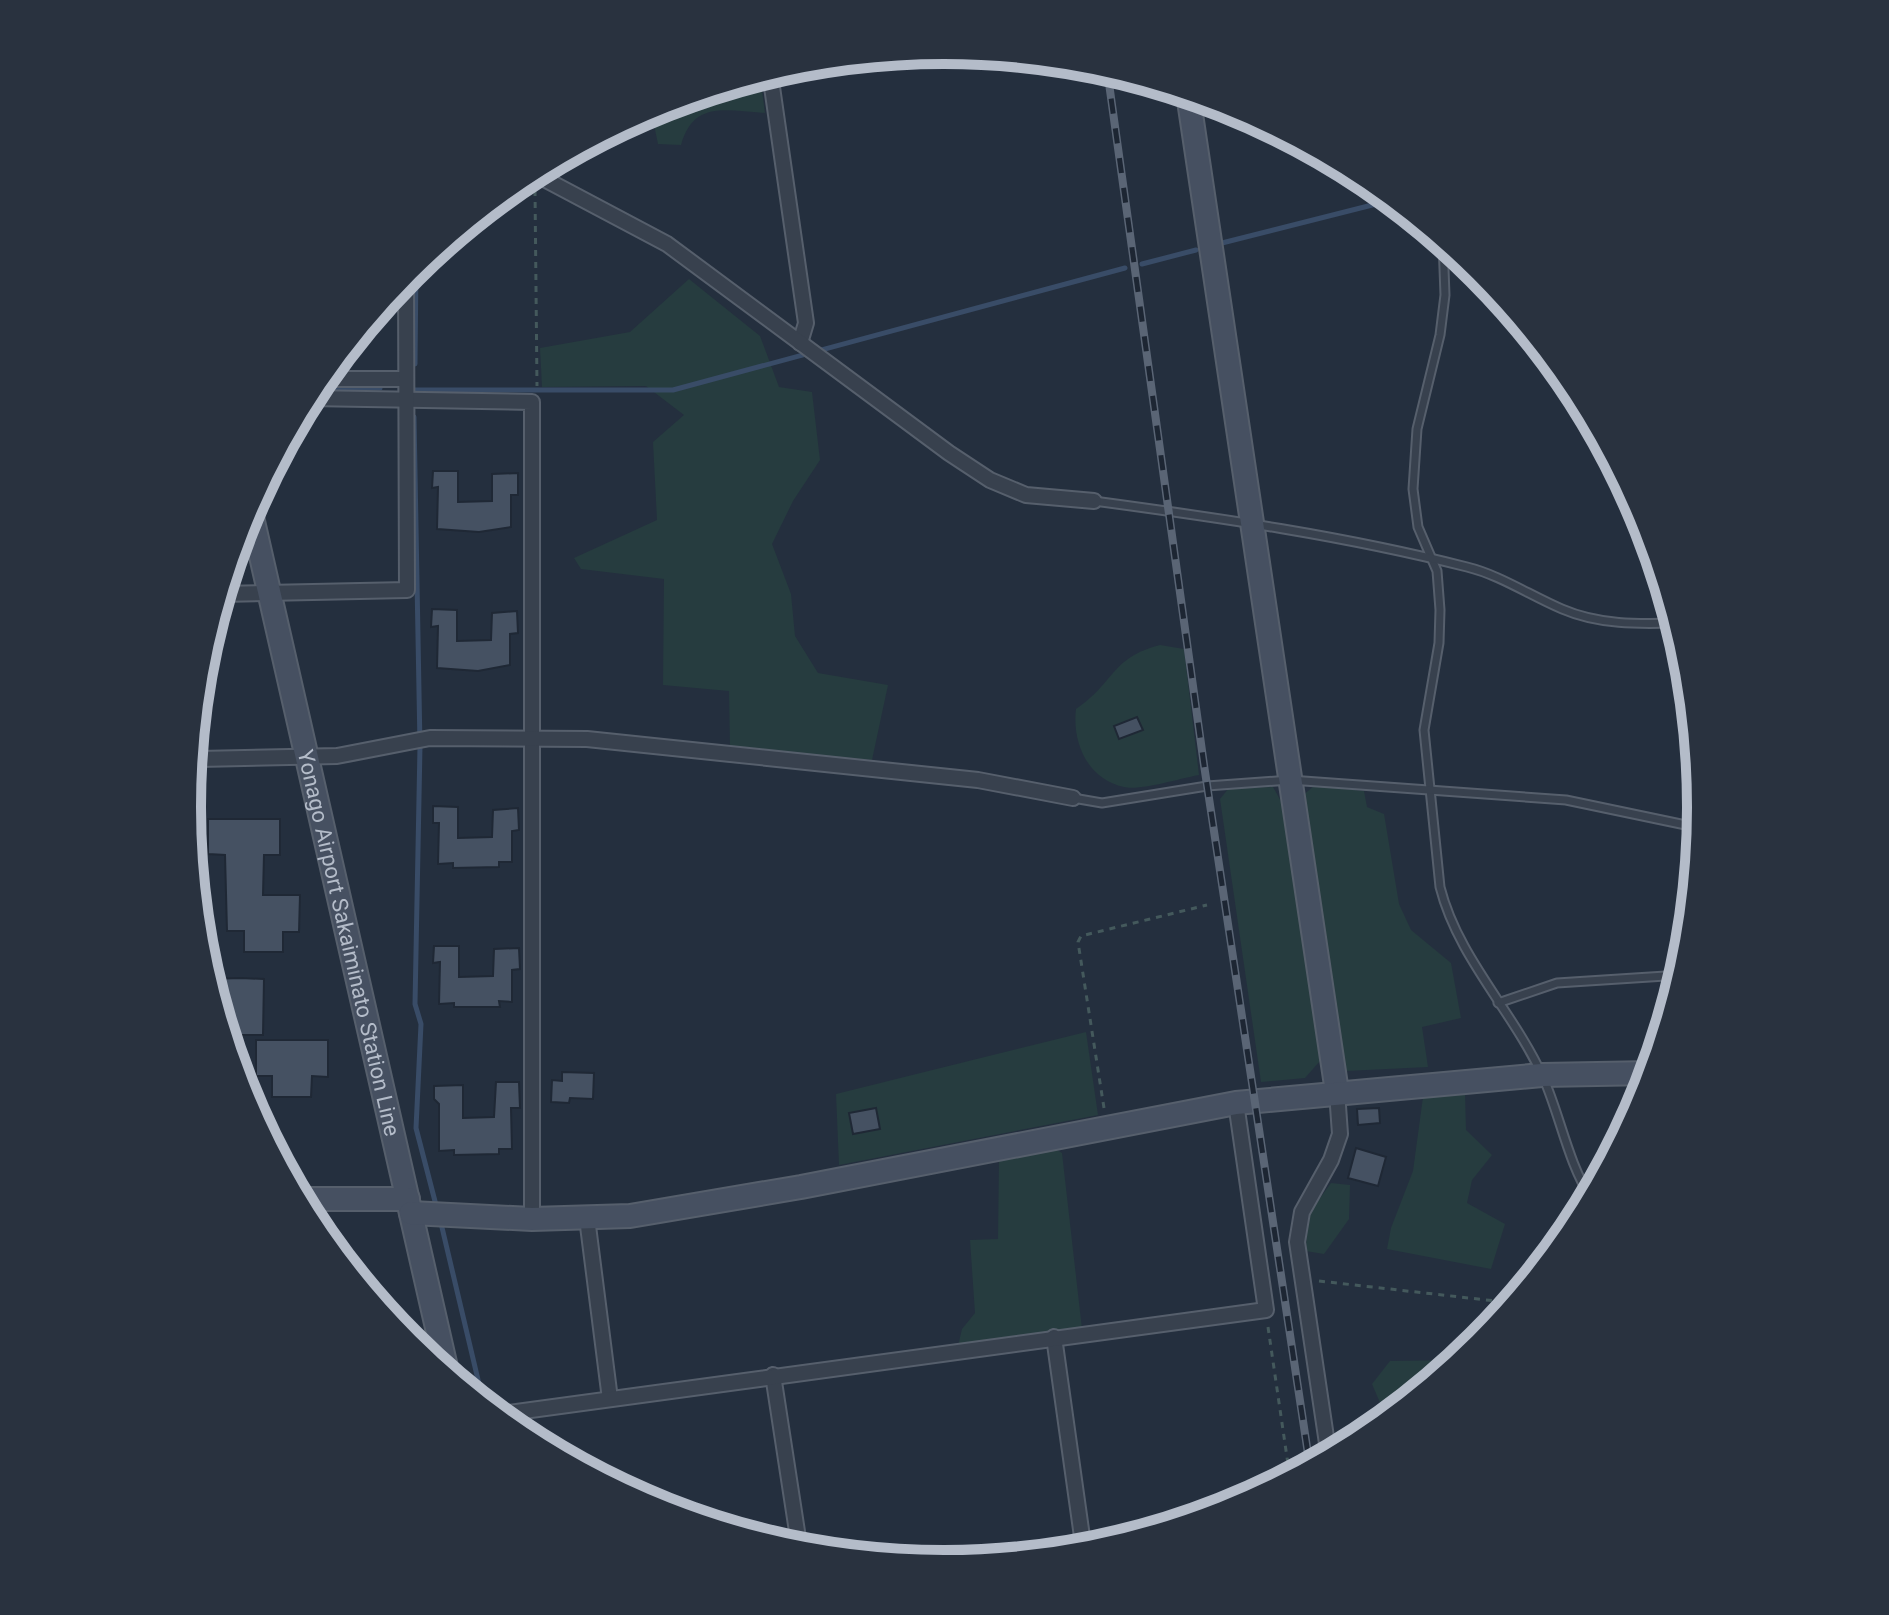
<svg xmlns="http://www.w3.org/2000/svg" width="1889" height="1615" viewBox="0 0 1889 1615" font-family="Roboto,sans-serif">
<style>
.green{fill:#263c3f}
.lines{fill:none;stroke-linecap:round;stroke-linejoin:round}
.stream{stroke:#394c67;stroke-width:5}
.building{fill:#455162;stroke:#1f2835;stroke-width:2}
.lane-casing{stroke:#565f6c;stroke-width:11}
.street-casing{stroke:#565f6c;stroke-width:18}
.secondary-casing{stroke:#565f6c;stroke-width:26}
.path{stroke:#44595c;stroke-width:3;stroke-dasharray:6 6;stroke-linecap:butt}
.lane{stroke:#38414e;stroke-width:7}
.street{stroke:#38414e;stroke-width:14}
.secondary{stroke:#465061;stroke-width:22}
.rail-casing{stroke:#5a6575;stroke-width:8}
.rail{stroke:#1d2633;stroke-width:5;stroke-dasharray:15;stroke-linecap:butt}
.labels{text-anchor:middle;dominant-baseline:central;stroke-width:6;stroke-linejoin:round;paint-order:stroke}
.street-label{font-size:22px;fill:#b4bcc9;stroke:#1d2633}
.rim{fill:none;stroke:#b4bcc9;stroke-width:10}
</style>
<rect width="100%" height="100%" fill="#242f3e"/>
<g class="green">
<path d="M 760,76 L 765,113 C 726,111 694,100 681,145 L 658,144 L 653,120 L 660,106 Z"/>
<polygon points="689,279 760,336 779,387 812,392 820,460 793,501 772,544 791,594 795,636 818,673 888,685 872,760 730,747 729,691 663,685 664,579 581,569 574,558 657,520 653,442 684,415 646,386 542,387 540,348 630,332"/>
<path d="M 1160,645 L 1184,649 L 1199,775 C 1182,778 1140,791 1124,787 C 1087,779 1072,742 1076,709 C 1116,682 1110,658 1160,645 Z"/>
<polygon points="1314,786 1364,791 1367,807 1384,814 1399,904 1411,930 1451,963 1461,1018 1422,1027 1428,1067 1346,1071 1302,796"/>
<polygon points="1273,787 1282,803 1320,1061 1305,1078 1261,1082 1220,799 1229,788"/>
<polygon points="1086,1032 1098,1115 839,1165 836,1094"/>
<polygon points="1465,1092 1466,1130 1492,1155 1472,1180 1467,1203 1505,1224 1491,1269 1387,1249 1391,1228 1413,1171 1423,1097"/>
<polygon points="1052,1147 1062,1153 1082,1329 958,1346 962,1329 975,1313 970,1240 998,1239 999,1158"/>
<polygon points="1331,1183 1350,1185 1349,1219 1324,1254 1306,1251 1307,1216"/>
<polygon points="1460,1360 1387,1419 1372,1384 1390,1361"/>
</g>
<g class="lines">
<g class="stream">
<polyline points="1218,244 1392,200"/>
<polyline points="1142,264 1196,250"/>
<polyline points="415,364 416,266"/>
<polyline points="314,388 380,388"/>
<polyline points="415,390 673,390 1125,268"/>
<polyline points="414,417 420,746 415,1004 421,1024 416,1128 437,1209"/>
<polyline points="440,1219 484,1405"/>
</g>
</g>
<g class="building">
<polygon points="433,471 458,471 458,502 492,501 492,474 518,473 518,495 511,495 511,527 479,532 437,529 438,487 432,488"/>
<polygon points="432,609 457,610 457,641 491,640 492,613 517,611 518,633 510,634 510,665 478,671 437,668 438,626 431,627"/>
<polygon points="1137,717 1143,730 1119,739 1114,726"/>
<polygon points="433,806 458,807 458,838 492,837 493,810 518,808 519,830 512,831 512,862 499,862 499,867 453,868 453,863 438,864 439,823 433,823"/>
<polygon points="208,819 280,819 280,855 264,855 263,895 300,895 299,932 283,932 283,952 244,952 244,931 227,931 225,855 208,854"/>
<polygon points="434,946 459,946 459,977 493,976 494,949 519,948 520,969 512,970 512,1002 499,1001 500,1007 454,1007 454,1003 439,1004 440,962 433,963"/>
<polygon points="241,978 264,979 263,1035 226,1035 209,979"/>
<polygon points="256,1040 328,1040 328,1077 312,1076 311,1097 272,1097 272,1076 256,1076"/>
<polygon points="562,1072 594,1073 593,1099 570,1098 569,1103 551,1102 552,1080 562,1081"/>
<polygon points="496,1082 519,1082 520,1108 511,1108 512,1149 499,1149 499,1154 454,1155 454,1150 439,1151 439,1104 434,1099 434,1086 463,1085 463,1118 494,1117"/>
<polygon points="876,1108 880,1129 853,1134 849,1113"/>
<polygon points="1379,1108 1380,1123 1358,1125 1357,1109"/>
<polygon points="1356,1148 1386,1157 1378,1186 1348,1178"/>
</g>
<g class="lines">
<g class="lane-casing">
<g id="lane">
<path d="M 1443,242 L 1445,295 L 1440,335 L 1417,429 L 1413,489 L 1418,527 L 1437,571 L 1440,610 L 1439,643 L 1424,730 L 1440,887 C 1458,958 1513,1011 1543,1077 C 1560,1115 1568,1163 1591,1198"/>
<path d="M 1094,501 C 1220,518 1345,536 1467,567 C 1500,575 1531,596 1562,609 C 1599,625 1638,624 1676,623"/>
<polyline points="1073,798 1102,803 1207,786 1290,780 1566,800 1700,828"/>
<polyline points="1498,1003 1557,983 1681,975"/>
</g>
</g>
<g class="street-casing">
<g id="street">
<polyline points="770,73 806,323 800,343"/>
<polyline points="533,173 667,244 949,453 990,480 1026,495 1094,501"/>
<polyline points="321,379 405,379"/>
<polyline points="309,398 532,402 532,1219"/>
<polyline points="221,594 407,590 406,276"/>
<polyline points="192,759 199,759 194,735"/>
<polyline points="199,759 337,756 430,738 587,739 978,780 1073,798"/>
<polyline points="587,1218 610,1399"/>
<polyline points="1054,1337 1084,1551"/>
<polyline points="773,1375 800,1551"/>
<polyline points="502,1414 1266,1310 1236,1103"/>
<polyline points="1329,1457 1297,1242 1302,1212 1331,1160 1340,1134 1337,1092"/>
</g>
</g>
<g class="secondary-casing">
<g id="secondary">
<polyline points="1188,94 1337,1092"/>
<path id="s1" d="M 250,508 L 448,1376"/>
<polyline points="299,1199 408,1199"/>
<polyline points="411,1213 532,1219 630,1216 801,1187 1236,1103 1542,1075 1652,1073"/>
</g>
</g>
<g class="path">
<polyline points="535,190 537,386"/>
<polyline points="1104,1108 1078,942 1081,936 1207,905"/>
<polyline points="1319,1281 1513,1303"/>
<polyline points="1268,1327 1290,1478"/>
</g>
<use href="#lane" class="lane"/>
<use href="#street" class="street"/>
<use href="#secondary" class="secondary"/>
<g class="rail-casing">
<polyline id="rail" points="1107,69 1204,765 1310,1467"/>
</g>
<use href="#rail" class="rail"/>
</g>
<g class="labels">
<g class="street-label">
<text stroke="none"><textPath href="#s1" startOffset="446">Yonago Airport Sakaiminato Station Line</textPath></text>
</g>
</g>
<path d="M0 0H1889V1615H0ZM201 807a743 743 0 1 1 1486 0a743 743 0 1 1-1486 0Z" fill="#29323f" fill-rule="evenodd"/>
<path class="rim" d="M201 807a743 743 0 1 1 1486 0a743 743 0 1 1-1486 0Z"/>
</svg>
